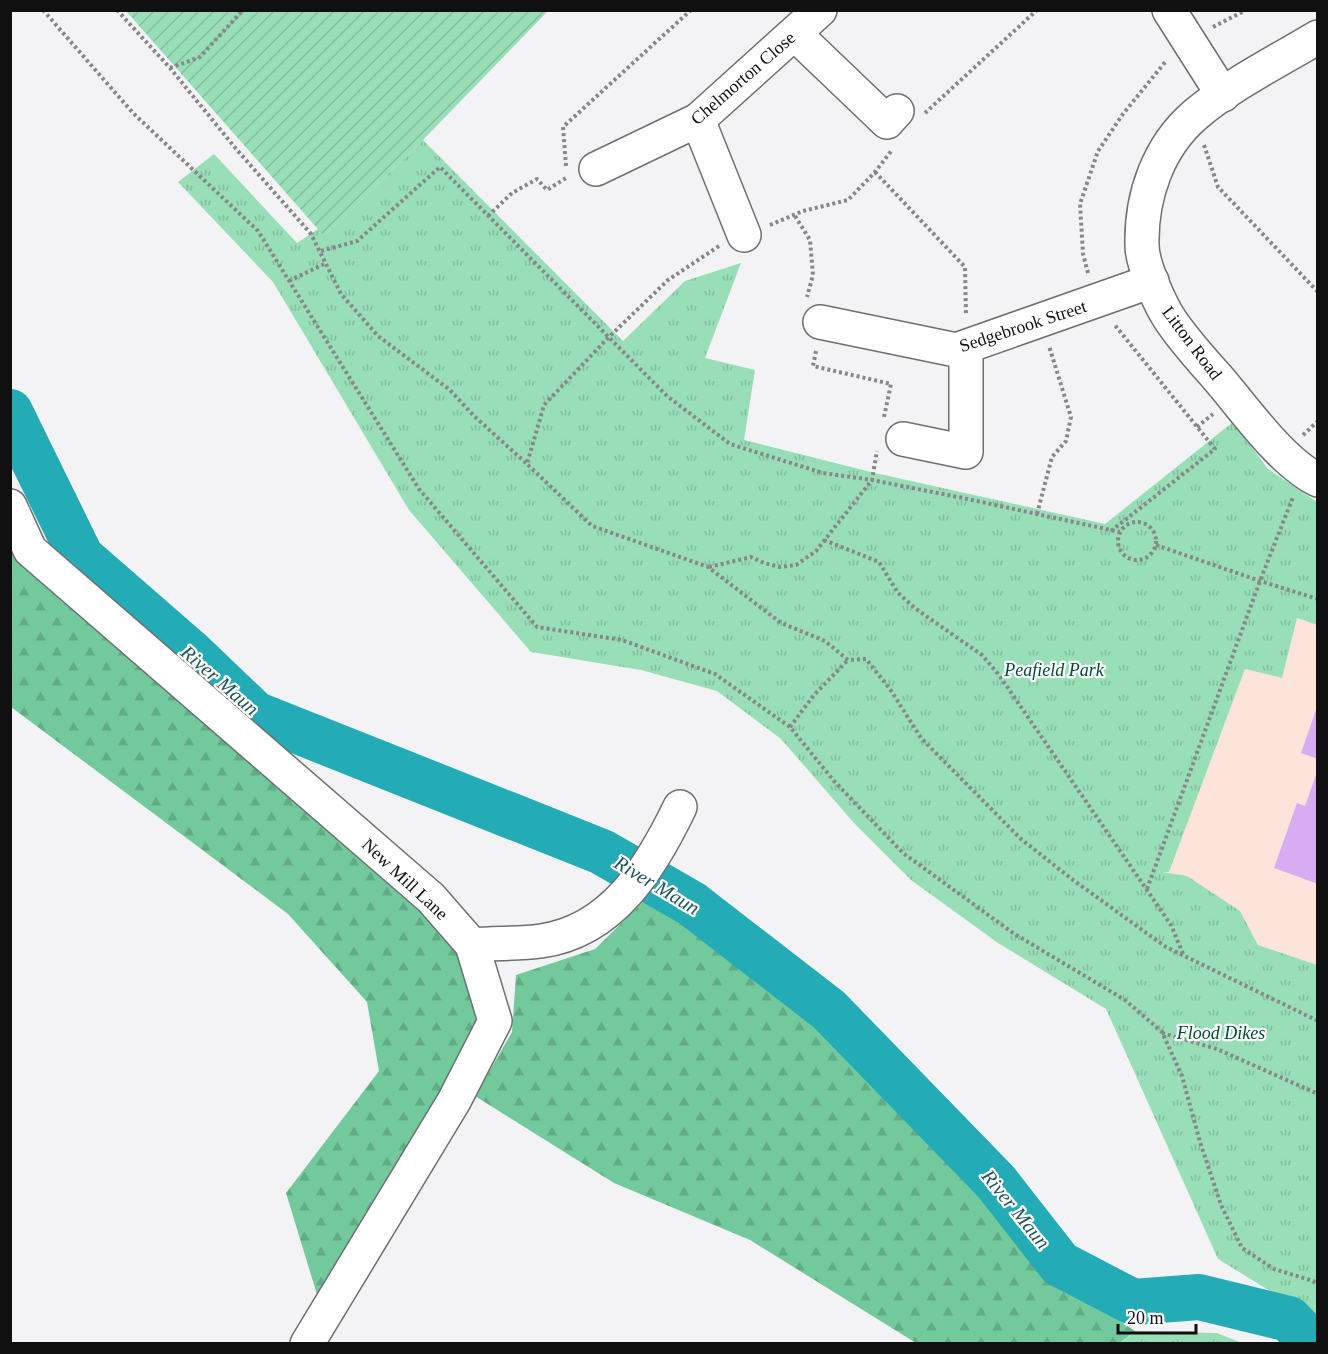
<svg xmlns="http://www.w3.org/2000/svg" width="1328" height="1354" viewBox="0 0 1328 1354" font-family="Georgia,serif">
<style>
.education{fill:#fce4da}
.grass{fill:url(#grass-tufts)}
.forest{fill:url(#forest-firs)}
.garden{fill:url(#garden-furrows)}
.lines{fill:none;stroke-linecap:round;stroke-linejoin:round}
.river{stroke:#23acb5;stroke-width:46}
.building{fill:#d8acf3}
.minor-casing{stroke:#6e6f70;stroke-width:36}
.path{stroke:#878789;stroke-width:4;stroke-dasharray:3 3;stroke-linecap:butt}
.minor{stroke:#fff;stroke-width:33}
.labels{text-anchor:middle;dominant-baseline:central;stroke-width:4.5;stroke-linejoin:round;paint-order:stroke}
.street-label{font-size:18px;fill:#101011;stroke:#fff}
.park-label{font-size:18px;font-style:italic;fill:#004a2d;stroke:#fff}
.water-label{font-size:20px;font-style:italic;fill:#1f5458;stroke:#fff}
</style>
<defs>
<pattern id="grass-tufts" width="24" height="20" patternUnits="userSpaceOnUse" patternTransform="scale(1.5)"><rect width="24" height="20" fill="#98dfb8"/><path d="M3 7l-1-3M5 7V3M7 7l1-3M15 17l-1-3M17 17v-4M19 17l1-3" fill="none" stroke="#82be9d"/></pattern>
<pattern id="forest-firs" width="22" height="20" patternUnits="userSpaceOnUse" patternTransform="scale(1.5)"><rect width="22" height="20" fill="#72ca9c"/><path d="M5 1l3.5 6h-7zM16 11l3.5 6h-7z" fill="#62ac85"/></pattern>
<pattern id="garden-furrows" width="10" height="10" patternUnits="userSpaceOnUse" patternTransform="scale(1.5)"><rect width="10" height="10" fill="#98dfb8"/><path d="M-1 1l2-2M0 10L10 0M9 11l2-2" fill="none" stroke="#82be9d"/></pattern>
</defs>
<rect width="100%" height="100%" fill="#f3f3f6"/>
<polygon class="education" points="1297,618 1317,625 1317,965 1258,945 1240,911 1168,873 1245,669"/>
<g class="grass">
<polygon points="423,140 623,341 685,281 741,263 705,358 755,370 744,440 875,473 1105,524 1233,422 1268,469 1317,502 1317,625 1297,618 1282,678 1245,669 1169,872 1162,872 1187,876 1240,911 1258,945 1317,965 1317,1326 1296,1307 1218,1259 1106,1009 998,943 911,880 854,823 781,739 717,691 641,670 531,652 409,510 273,282 178,182 214,154 297,243 318,229 325,235"/>
<polygon points="1135,1331 1217,1333 1242,1343 1120,1344"/>
</g>
<g class="forest">
<polygon points="10,545 445,921 482,1004 472,1049 319,1301 286,1193 379,1071 367,1002 288,914 11,707"/>
<polygon points="650,895 807,1018 970,1174 1052,1276 1135,1331 1120,1343 916,1343 750,1240 614,1183 475,1096 512,1032 516,975 595,949"/>
</g>
<polygon class="garden" points="126,11 548,11 423,140 324,236"/>
<g class="lines">
<polyline class="river" points="10,412 81,557 190,652 255,714 602,852 692,904 829,1010 996,1182 1060,1264 1133,1302 1199,1297 1289,1319 1313,1344"/>
</g>
<g class="building">
<polygon points="1317,707 1318,707 1318,759 1301,753"/>
<polygon points="1317,772 1318,772 1318,884 1274,868 1297,803 1305,806"/>
</g>
<g class="lines">
<g class="minor-casing">
<g id="minor">
<polyline points="1169,10 1223,95"/>
<polyline points="795,34 887,122 897,111"/>
<path d="M 1318,37 C 1278,61 1230,85 1195,115 C 1158,147 1141,196 1142,245 C 1142,263 1157,297 1166,313 C 1178,334 1201,359 1217,377 C 1244,408 1281,462 1318,480"/>
<polyline points="698,120 744,235"/>
<polyline points="596,169 698,120 820,10"/>
<polyline points="820,322 956,350 1152,281"/>
<polyline points="903,439 966,452 966,347"/>
<polyline points="10,506 30,550 431,898 472,945 495,1021 454,1101 307,1344"/>
<path d="M 472,945 C 495,943 518,944 541,941 C 613,931 651,867 680,807"/>
</g>
</g>
<g class="path">
<polyline points="43,10 133,113 258,231 419,489 537,627 622,640 715,674 790,727 834,781 903,853 1013,933 1125,1000 1162,1032 1182,1076 1200,1142 1221,1205 1242,1248 1274,1269 1313,1281 1318,1286"/>
<polyline points="117,10 170,68 237,150 311,234 341,294 378,336 450,390 474,416 527,464"/>
<polyline points="1213,27 1246,10"/>
<polyline points="170,68 200,57 243,10"/>
<polyline points="925,113 1037,10"/>
<polyline points="1204,145 1218,187 1318,292"/>
<polyline points="566,166 563,127 691,10"/>
<polyline points="875,172 965,267 966,316"/>
<polyline points="488,216 512,193 537,179 547,190 566,178 566,176"/>
<polyline points="795,216 810,240 813,275 807,297"/>
<polyline points="770,225 803,211 848,200 875,172 892,150"/>
<polyline points="719,246 668,280 608,338 544,405 527,464 592,526 708,567 781,623 825,641 848,660 866,659 890,689 921,738 1021,839 1073,880 1166,947 1318,1021"/>
<polyline points="321,251 357,241 440,167 667,396 730,444 823,473 872,480 963,498 1120,532"/>
<polyline points="1088,273 1083,254 1080,204 1098,151 1123,114 1166,61"/>
<polyline points="289,281 326,263"/>
<polyline points="816,351 813,366 891,384 884,417"/>
<polyline points="1197,427 1213,414"/>
<polyline points="1303,435 1318,421"/>
<polyline points="1037,514 1052,457 1066,441 1071,417 1049,346"/>
<circle cx="1137" cy="541" r="19"/>
<polyline points="1111,531 1215,449 1114,324"/>
<polyline points="824,540 879,562 898,593 916,609 982,655 999,675 1171,925 1184,956"/>
<polyline points="1156,545 1260,581 1318,599"/>
<polyline points="709,567 751,557 764,563 780,567 796,565 816,551 872,480 877,451"/>
<polyline points="790,727 814,695 848,660"/>
<polyline points="1147,889 1260,581 1293,497"/>
<polyline points="1162,1033 1217,1049 1318,1094"/>
</g>
<use href="#minor" class="minor"/>
</g>
<g class="labels">
<g class="street-label">
<text transform="translate(743 78) rotate(-41)">Chelmorton Close</text>
<text transform="translate(1023 326) rotate(-18)">Sedgebrook Street</text>
<text transform="translate(1192 343) rotate(53)">Litton Road</text>
<text transform="translate(405 879) rotate(43)">New Mill Lane</text>
</g>
<g class="park-label">
<text x="1054" y="670">Peafield Park</text>
<text x="1221" y="1033">Flood Dikes</text>
</g>
<g class="water-label">
<text transform="translate(220 680) rotate(41)">River Maun</text>
<text transform="translate(657 885) rotate(31)">River Maun</text>
<text transform="translate(1016 1209) rotate(51)">River Maun</text>
</g>
</g>
<rect width="1328" height="1354" fill="none" stroke="#101011" stroke-width="24"/>
<path d="M1118 1324v9h78v-9" fill="none" stroke="#101011" stroke-width="3"/>
<text x="1127" y="1324" font-size="18" fill="#101011" stroke="#ffffff" stroke-width="4.5" paint-order="stroke">20 m</text>
</svg>
